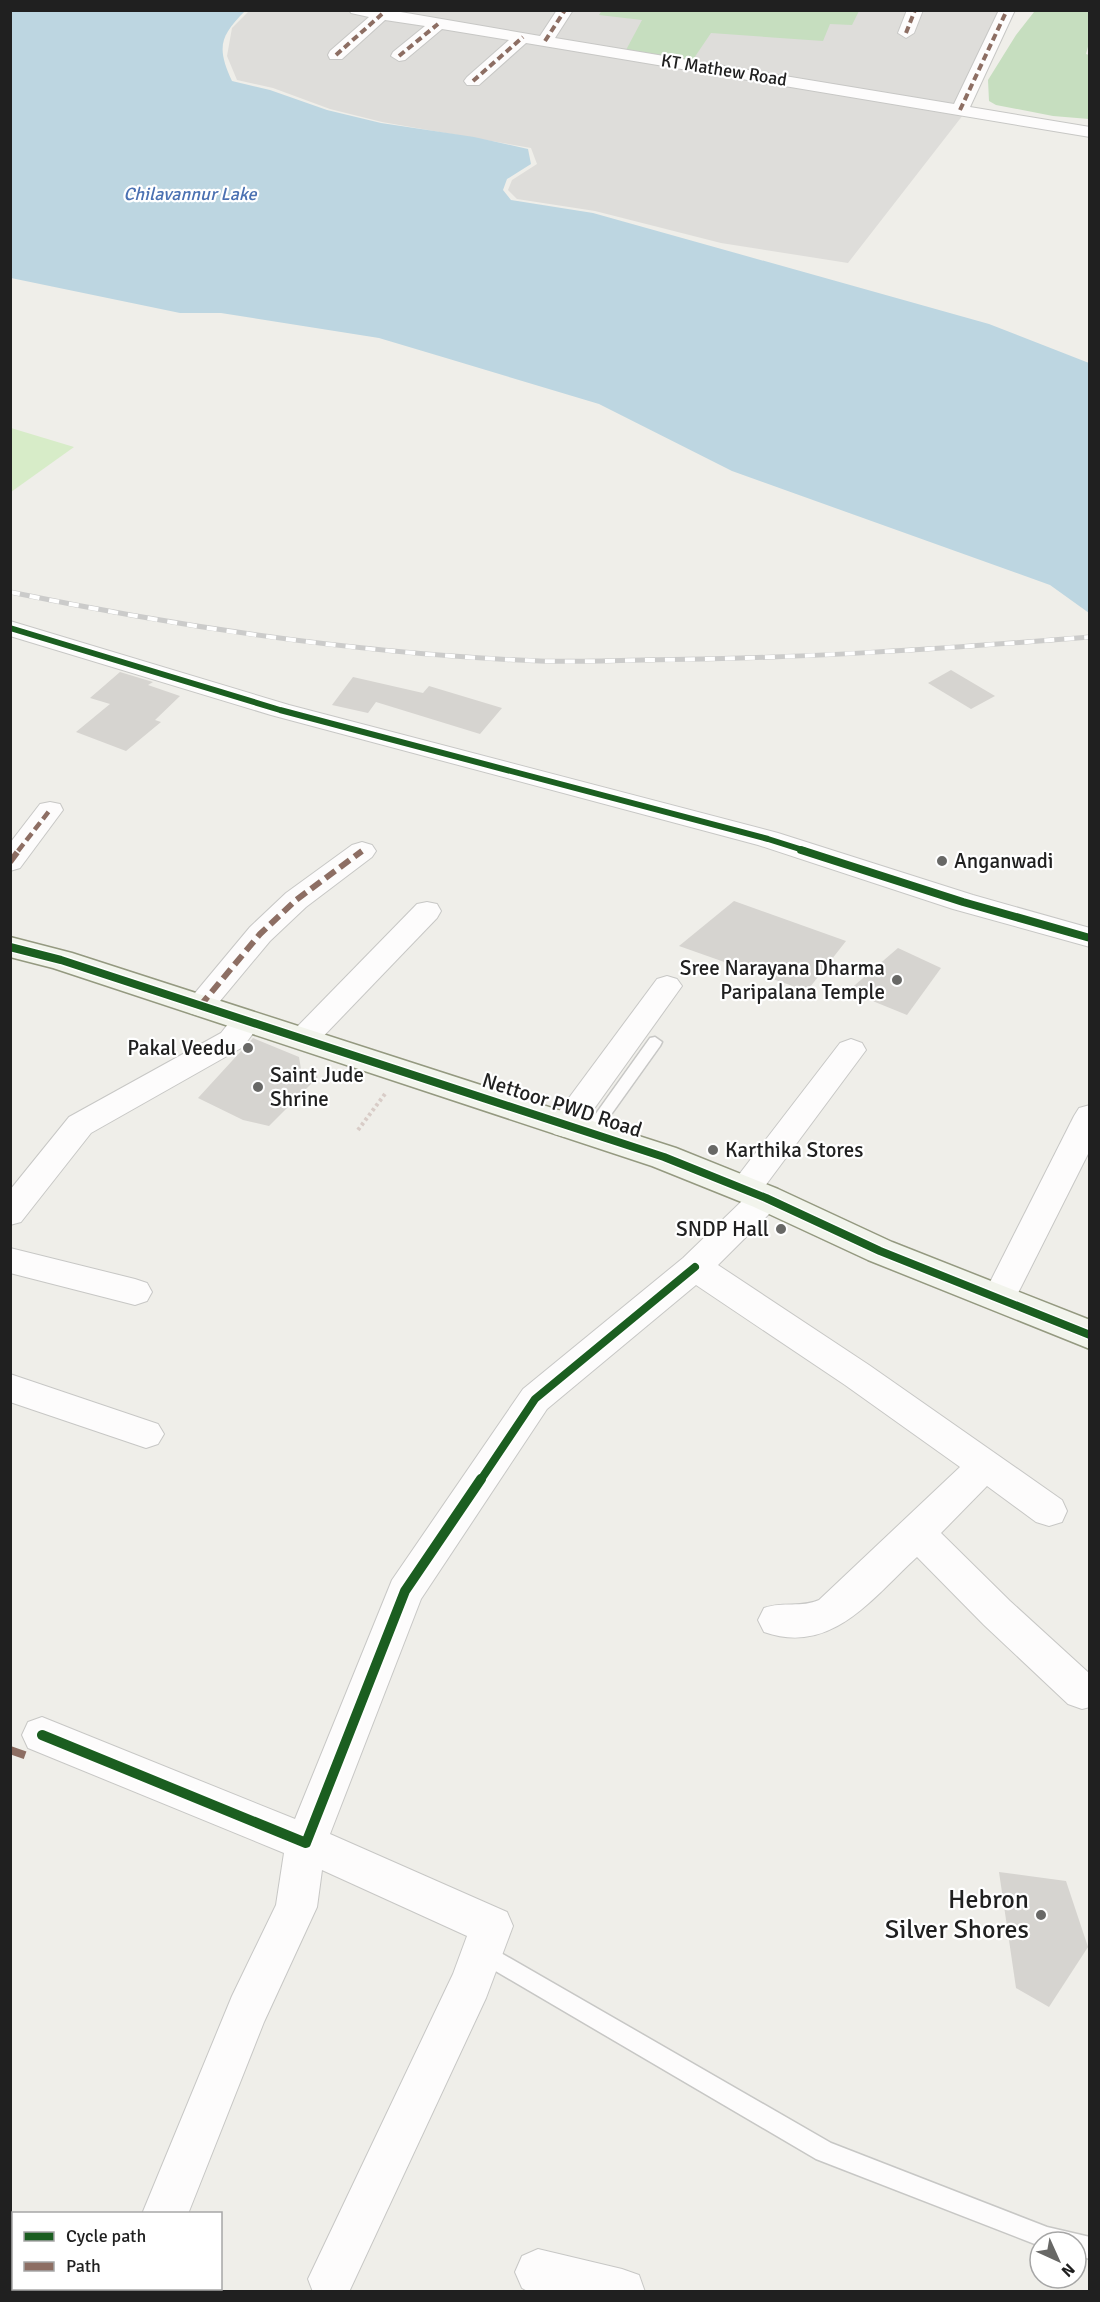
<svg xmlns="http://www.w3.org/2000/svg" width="1100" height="2302" viewBox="0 0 1100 2302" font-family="Signika,sans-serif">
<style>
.residential{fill:#deddda}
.grass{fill:#d7ecc8}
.forest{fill:#c6debf}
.water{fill:#bdd6e1}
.building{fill:#d6d4d0}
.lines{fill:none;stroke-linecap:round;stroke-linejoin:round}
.lane-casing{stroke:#c7c7c5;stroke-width:3}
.street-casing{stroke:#c7c7c5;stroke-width:2}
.secondary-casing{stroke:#949980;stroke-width:3}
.path{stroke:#d8ccc7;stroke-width:4;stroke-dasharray:3 3;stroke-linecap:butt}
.lane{fill:#fdfcfc;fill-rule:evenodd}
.street{fill:#fdfcfc;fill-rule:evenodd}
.secondary{fill:#f2f4ec;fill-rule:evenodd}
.rail-casing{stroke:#cbcbca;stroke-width:5}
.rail{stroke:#fff;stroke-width:4;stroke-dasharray:10;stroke-linecap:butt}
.quiet-far3{stroke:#8d6e63;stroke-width:4;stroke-dasharray:7 4;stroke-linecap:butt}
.quiet-far2{stroke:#8d6e63;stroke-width:4.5;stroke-dasharray:9 4.5;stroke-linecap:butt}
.quiet-far1{stroke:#8d6e63;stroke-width:6;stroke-dasharray:12 6;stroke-linecap:butt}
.quiet{stroke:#8d6e63;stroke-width:8;stroke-dasharray:16 8;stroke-linecap:butt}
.cycleway-far2-casing{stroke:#fff;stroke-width:9}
.cycleway-far1-casing{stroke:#fff;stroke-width:11}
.cycleway-casing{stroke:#fff;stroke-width:14}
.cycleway-far2{stroke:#1b5e20;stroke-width:6}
.cycleway-far1{stroke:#1b5e20;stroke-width:8}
.cycleway{stroke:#1b5e20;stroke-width:10}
.poi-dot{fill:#686866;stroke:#fff;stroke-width:2}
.labels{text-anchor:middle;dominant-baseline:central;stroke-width:4.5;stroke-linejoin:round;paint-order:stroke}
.far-street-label{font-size:18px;fill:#202020;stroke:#fff}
.far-water-label{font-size:18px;font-style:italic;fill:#4b71b2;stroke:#fff}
.poi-label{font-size:21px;fill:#202020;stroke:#fff;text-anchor:start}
.street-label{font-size:21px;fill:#202020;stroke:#fff}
.near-poi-label{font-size:26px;fill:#202020;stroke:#fff;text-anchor:end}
</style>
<rect width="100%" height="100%" fill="#efeee9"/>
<polygon class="residential" points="249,11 1014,11 963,115 848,263 721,243 595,211 517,199 508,190 512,180 537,164 531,148 382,122 330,109 273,88 237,80 227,56 232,28"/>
<polygon class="grass" points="10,428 11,428 74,447 11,492"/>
<g class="forest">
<polygon points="602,10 859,11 852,25 830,24 823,41 711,33 692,61 626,50 642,20 599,15"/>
<polygon points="1038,11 1089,12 1089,43 1086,54 1089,55 1089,119 1053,116 996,105 989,101 988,80 1016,35 1034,12"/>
</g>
<path class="water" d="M 11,10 L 245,11 C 219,37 217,48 232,81 L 270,90 L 327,110 L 381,123 L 474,137 L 528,149 L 531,164 L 507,179 L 503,190 L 511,200 L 593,213 L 989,324 L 1089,363 L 1089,613 L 1050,585 L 732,471 L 599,404 L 446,358 L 379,338 L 221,313 L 180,313 L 11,278 Z"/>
<g class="building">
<polygon points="951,670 995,696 971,709 928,683"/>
<polygon points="120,672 153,682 148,685 180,696 155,720 161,722 126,751 76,732 110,704 90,698"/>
<polygon points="353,677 423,693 429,686 502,708 480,734 376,702 368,713 332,705"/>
<polygon points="734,901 846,941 807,991 679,946"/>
<polygon points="898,948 941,968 907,1015 848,991"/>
<polygon points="253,1038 299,1057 301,1069 318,1077 269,1126 243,1120 198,1098"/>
<polygon points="999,1872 1066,1881 1088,1947 1049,2007 1016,1988"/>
</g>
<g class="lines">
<g class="lane-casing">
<g id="lane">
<polygon points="655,1037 662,1042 660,1046 595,1137 585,1137 583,1133 585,1129 650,1038"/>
<polygon points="482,1942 831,2143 1047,2227 1090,2237 1090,2259 1076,2255 1076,2242 1040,2242 1040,2246 816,2159 475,1959 472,1952 475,1945"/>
</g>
</g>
<g class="street-casing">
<g id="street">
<polygon points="349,10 389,10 540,36 557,10 573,10 555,38 954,104 999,10 1015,10 970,107 1090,127 1090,137 526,43 479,85 467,85 464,81 467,77 509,40 442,29 405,60 399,61 391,56 393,52 425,26 385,20 342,59 330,59 328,55 330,51 369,17 351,13"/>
<polygon points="907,10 923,10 914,33 906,38 898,33"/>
<polygon points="10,621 289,705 778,833 973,895 1090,928 1090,947 953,909 758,845 271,715 10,636"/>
<polygon points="50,802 60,804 63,810 20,868 10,871 10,843 40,804"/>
<polygon points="362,842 372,845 376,851 372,857 306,907 270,941 210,1013 200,1016 190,1013 185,1006 190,999 250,927 286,893 352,845"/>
<polygon points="427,902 437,904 441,911 437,918 314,1046 303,1049 292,1046 288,1039 292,1032 417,904"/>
<polygon points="667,976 677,979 682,986 677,993 576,1134 565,1137 554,1134 549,1126 554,1118 657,979"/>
<polygon points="247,1011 258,1014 262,1021 243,1047 91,1133 21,1222 10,1225 10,1190 69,1117 221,1033 236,1014"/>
<path d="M 851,1039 L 862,1043 L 866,1050 L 765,1186 L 777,1190 L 782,1198 L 777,1206 L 718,1265 L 869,1365 L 1062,1500 L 1067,1511 L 1062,1522 L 1049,1526 L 1036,1522 L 987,1486 L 941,1533 L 1010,1601 L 1090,1674 L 1090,1707 L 1082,1709 L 1068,1704 L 984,1625 L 917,1557 C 872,1598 832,1656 764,1632 L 758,1620 L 764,1608 C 783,1601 802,1608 819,1600 L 960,1467 L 845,1385 L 696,1285 L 547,1409 L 421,1599 L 330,1834 L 507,1912 L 513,1926 L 486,1998 L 349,2292 L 313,2292 L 308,2279 L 453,1974 L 467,1936 L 322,1870 L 317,1907 L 264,2022 L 188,2214 L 142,2214 L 232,1996 L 276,1905 L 284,1853 L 28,1748 L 22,1735 L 28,1722 L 42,1717 L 295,1819 L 392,1580 L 523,1389 L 683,1258 L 743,1200 L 734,1197 L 729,1189 L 734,1181 L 840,1043 Z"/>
<polygon points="1090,1105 1090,1150 1011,1307 999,1311 987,1307 982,1298 1074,1116 1079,1108"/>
<polygon points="10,1248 135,1279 147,1283 152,1292 147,1301 135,1305 10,1273"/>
<polygon points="10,1374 158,1424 164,1434 158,1444 146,1448 10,1402"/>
<polygon points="538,2249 622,2269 639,2275 645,2292 529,2292 522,2288 515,2272 522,2256"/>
<polygon points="123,2288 170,2288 169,2292 122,2292"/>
</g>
</g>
<g class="secondary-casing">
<polygon id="secondary" points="10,937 72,953 676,1148 778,1189 892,1242 1090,1320 1090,1349 868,1260 754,1207 652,1166 53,968 10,957"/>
</g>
<polyline class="path" points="358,1130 385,1094"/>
<use href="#lane" class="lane"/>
<use href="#street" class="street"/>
<use href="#secondary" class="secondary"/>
<g class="rail-casing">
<path id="rail" d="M 10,592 C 185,628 361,654 540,661 C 574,662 609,661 643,660 C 793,659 941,649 1090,637"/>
</g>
<use href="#rail" class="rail"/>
<g class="quiet-far3">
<polyline points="906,33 915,10"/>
<polyline points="545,41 565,10"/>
<polyline points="336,55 382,14"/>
<polyline points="399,56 438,24"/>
<polyline points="473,81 523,37"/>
<polyline points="960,110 1007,10"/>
</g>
<polyline class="quiet-far2" points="18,851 50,810"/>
<g class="quiet-far1">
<polyline points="10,862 19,850"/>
<polyline points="200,1006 260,934 296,900 362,851"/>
</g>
<polyline class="quiet" points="10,1750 27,1756"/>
<g class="cycleway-far2-casing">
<polyline id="cycleway-far2" points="10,628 280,710 768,839 806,851"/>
</g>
<g class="cycleway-far1-casing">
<g id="cycleway-far1">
<polyline points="801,850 963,902 1090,938"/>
<polyline points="10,947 61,960 664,1157 766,1198 880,1251 1090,1335"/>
<polyline points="480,1481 535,1399 695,1267"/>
</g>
</g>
<g class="cycleway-casing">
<polyline id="cycleway" points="42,1735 306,1843 405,1591 481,1479"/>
</g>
<use href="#cycleway-far2" class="cycleway-far2"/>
<use href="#cycleway-far1" class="cycleway-far1"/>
<use href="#cycleway" class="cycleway"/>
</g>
<g class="poi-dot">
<circle cx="942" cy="861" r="6"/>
<circle cx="897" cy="980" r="6"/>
<circle cx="248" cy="1048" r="6"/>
<circle cx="258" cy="1087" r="6"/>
<circle cx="713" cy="1150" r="6"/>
<circle cx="781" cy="1229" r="6"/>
<circle cx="1041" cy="1915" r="6"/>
</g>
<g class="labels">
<g class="far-street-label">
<text transform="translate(724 70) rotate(9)">KT Mathew Road</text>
</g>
<g class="far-water-label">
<text x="190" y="194">Chilavannur Lake</text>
</g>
<g class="poi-label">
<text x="954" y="861">Anganwadi</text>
<text x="885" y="968" text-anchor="end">Sree Narayana Dharma<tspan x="885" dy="24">Paripalana Temple</tspan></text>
<text x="236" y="1048" text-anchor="end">Pakal Veedu</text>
<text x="270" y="1075">Saint Jude<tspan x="270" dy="24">Shrine</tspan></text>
<text x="725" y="1150">Karthika Stores</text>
<text x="769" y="1229" text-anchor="end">SNDP Hall</text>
</g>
<g class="street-label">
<text transform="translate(562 1105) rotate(18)">Nettoor PWD Road</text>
</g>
<g class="near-poi-label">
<text x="1029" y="1900">Hebron<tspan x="1029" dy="30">Silver Shores</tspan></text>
</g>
</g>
<rect width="1100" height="2302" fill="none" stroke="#202020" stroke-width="24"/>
<rect x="12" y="2212" width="210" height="78" fill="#ffffff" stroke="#a6a6a6" stroke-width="1.5"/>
<rect x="24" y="2232" width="30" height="9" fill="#1b5e20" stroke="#a6a6a6" stroke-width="1.5"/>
<text x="66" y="2242" font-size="18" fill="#202020">Cycle path</text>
<rect x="24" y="2262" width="30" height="9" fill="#8d6e63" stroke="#a6a6a6" stroke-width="1.5"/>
<text x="66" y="2272" font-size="18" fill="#202020">Path</text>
<g transform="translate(1058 2260) rotate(135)"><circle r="28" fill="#ffffff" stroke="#a6a6a6" stroke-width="1.5"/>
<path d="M0-4.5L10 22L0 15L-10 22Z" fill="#686866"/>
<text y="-9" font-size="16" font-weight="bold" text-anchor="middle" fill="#202020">N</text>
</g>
</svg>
